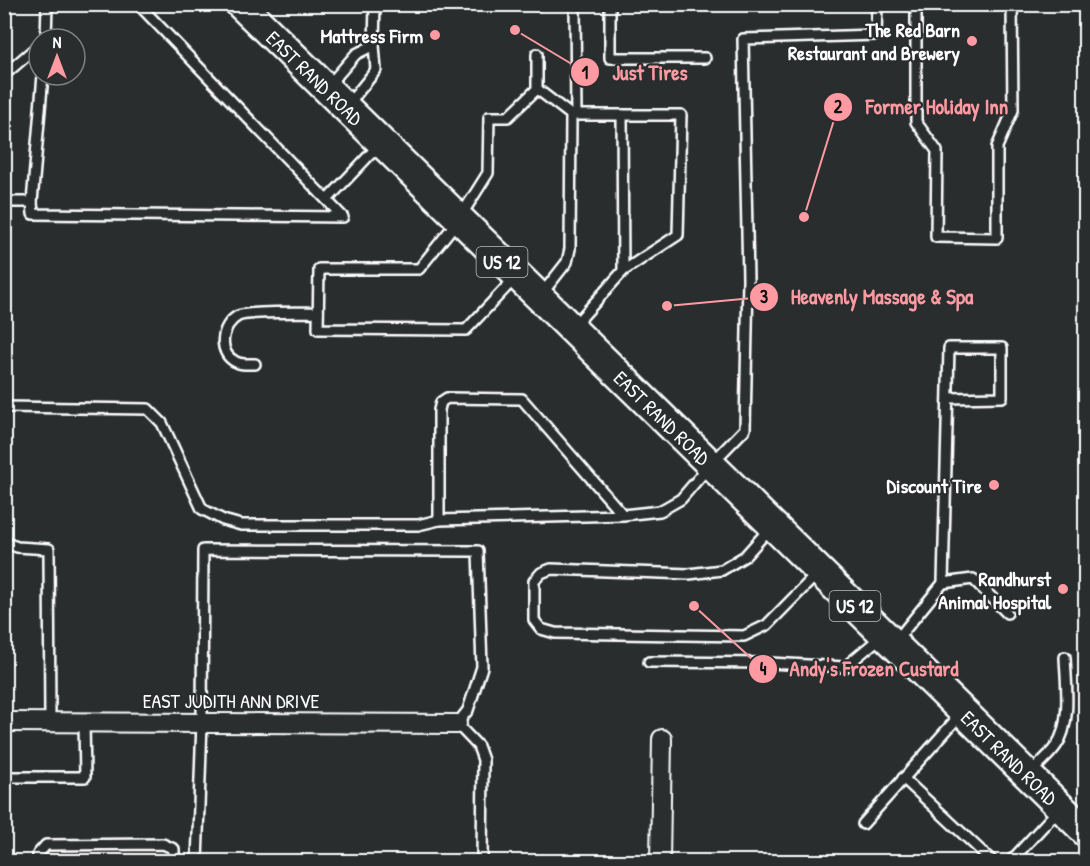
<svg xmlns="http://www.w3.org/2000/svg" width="1090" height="866" viewBox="0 0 1090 866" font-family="'Patrick Hand',sans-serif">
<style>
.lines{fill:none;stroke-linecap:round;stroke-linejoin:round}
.service-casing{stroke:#fff;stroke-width:14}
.minor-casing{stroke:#fff;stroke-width:22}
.primary-casing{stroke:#fff;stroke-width:33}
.service{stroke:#2a2d2e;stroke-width:9}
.minor{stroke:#2a2d2e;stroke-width:18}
.primary{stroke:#2a2d2e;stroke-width:28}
.poi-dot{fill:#ff9aa2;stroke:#2a2d2e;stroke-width:2}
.labels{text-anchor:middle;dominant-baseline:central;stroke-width:4.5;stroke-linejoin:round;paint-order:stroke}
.shield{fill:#2a2d2e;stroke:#bfc0c0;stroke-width:1.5}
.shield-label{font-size:18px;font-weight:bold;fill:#fff}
.poi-label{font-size:20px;font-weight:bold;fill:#fff;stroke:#2a2d2e;text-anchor:end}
.street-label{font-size:20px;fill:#fff;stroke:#2a2d2e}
.leader{fill:none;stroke:#ff9aa2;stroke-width:2}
.callout-dot{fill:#ff9aa2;stroke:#2a2d2e;stroke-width:2}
.mark-label{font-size:18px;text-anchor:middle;font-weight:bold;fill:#111}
.callout-label{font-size:21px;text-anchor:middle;font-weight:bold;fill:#ff9aa2;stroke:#2a2d2e;stroke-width:4.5;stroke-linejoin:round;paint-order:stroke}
</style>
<rect width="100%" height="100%" fill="#2a2d2e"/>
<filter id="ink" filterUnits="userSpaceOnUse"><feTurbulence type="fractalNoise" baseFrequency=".0167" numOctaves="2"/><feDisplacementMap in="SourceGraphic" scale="12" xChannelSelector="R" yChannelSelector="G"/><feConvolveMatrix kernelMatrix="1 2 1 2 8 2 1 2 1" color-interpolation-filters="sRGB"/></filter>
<g filter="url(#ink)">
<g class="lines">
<g class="service-casing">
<g id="service">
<polyline points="537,4 537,5"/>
<polyline points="575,4 576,115"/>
<polyline points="610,4 610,58 705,58"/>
<polyline points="916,4 916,122 937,151 936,237 997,238 997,147 1013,110 1012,4"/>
<polyline points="46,39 47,4"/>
<polyline points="374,45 375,4"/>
<polyline points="4,75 39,45"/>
<polyline points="43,75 32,202 33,214 343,217 138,4"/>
<polyline points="329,85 356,54 374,45 376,70 347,106"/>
<polyline points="537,89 571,115 570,249 567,262 541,295"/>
<polyline points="571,115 622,115 623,271 573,327"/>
<polyline points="622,115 681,115 678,235 623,271"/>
<polyline points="327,200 379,145"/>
<polyline points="4,202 32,202"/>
<polyline points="515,278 466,330 318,329 319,269 419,269 459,219 488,173 489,117 508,117 537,89 537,54"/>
<path d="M 255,364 C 248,364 242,365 236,362 C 217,353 221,325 238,316 C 248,311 303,313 318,312"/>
<polyline points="4,407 148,409 162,423 202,509 223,520 241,525 418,525 439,520"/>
<polyline points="623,515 439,520 439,410 441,402 447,398 522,399 623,515 660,511 681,499 710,465 745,429 748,279 743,39 876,35 877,4"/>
<polyline points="771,527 745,556 722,570 689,574 551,569 541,573 534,581 534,620 541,629 555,633 744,636 767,625 818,573"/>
<polyline points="4,542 17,547 49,549 50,722"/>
<polyline points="943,583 973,579 1007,613"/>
<polyline points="895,642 943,583 949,348 1002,348 1002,397 948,398"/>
<polyline points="649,662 770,663 845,667 882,636"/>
<path d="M 1029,774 C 1038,765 1049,756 1056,746 C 1072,724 1066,683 1065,657"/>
<polyline points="4,777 85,777 84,722"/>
<polyline points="903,778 993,862"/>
<polyline points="863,824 961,714"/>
<polyline points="38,862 38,854 46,845 163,844 174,849 174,862"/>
<polyline points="197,862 202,722 203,550 478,551 482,667 468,710 457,724 478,746 483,760 482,862"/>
<polyline points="1010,862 1059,809"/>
</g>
</g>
<g class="minor-casing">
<g id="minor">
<polyline points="4,722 457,724"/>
<polyline points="660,862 662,739"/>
</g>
</g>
<g class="primary-casing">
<g id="primary">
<path id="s1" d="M 240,4 L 1086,832"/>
</g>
</g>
<use href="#service" class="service"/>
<use href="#minor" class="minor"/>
<use href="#primary" class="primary"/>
</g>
</g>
<g class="poi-dot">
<circle cx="435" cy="35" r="6"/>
<circle cx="972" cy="41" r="6"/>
<circle cx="994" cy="485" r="6"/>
<circle cx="1063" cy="589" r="6"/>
</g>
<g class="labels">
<g class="shield">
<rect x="476.5" y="247" width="51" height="30" rx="4.5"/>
<rect x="829.5" y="591" width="51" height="30" rx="4.5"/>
</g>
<g class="shield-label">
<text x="502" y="262">US 12</text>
<text x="855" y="606">US 12</text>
</g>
<g class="poi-label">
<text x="960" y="29">The Red Barn<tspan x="960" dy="23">Restaurant and Brewery</tspan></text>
<text x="423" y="35">Mattress Firm</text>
<text x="982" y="485">Discount Tire</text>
<text x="1051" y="578">Randhurst<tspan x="1051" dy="23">Animal Hospital</tspan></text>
</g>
<g class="street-label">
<text stroke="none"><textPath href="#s1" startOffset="105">EAST RAND ROAD</textPath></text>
<text stroke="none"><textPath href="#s1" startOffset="591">EAST RAND ROAD</textPath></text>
<text x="231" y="700">EAST JUDITH ANN DRIVE</text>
<text stroke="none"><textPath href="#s1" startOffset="1077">EAST RAND ROAD</textPath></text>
</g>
</g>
<path class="leader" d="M515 30L585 72M804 217L838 107M667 306L764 297M694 606L763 669"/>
<g class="callout-dot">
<circle cx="515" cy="30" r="6"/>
<circle cx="804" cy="217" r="6"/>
<circle cx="667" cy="306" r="6"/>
<circle cx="694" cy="606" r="6"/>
<circle cx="585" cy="72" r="15"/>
<circle cx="838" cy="107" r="15"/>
<circle cx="764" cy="297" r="15"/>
<circle cx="763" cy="669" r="15"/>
</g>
<g class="mark-label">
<text x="585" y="79">1</text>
<text x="838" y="113">2</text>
<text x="764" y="303">3</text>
<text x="763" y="675">4</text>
</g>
<g class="callout-label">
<text x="650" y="80">Just Tires</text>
<text x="937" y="114">Former Holiday Inn</text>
<text x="882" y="304">Heavenly Massage &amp; Spa</text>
<text x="874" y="676">Andy's Frozen Custard</text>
</g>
<rect width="1090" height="866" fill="none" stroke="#2a2d2e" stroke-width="24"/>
<rect x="12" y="12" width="1066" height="842" fill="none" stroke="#fff" stroke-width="2" filter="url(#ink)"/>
<g transform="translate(57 57)"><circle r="28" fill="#2a2d2e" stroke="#7f8182" stroke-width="1.5"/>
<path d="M0-4.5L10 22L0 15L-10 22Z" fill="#ff9aa2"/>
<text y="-9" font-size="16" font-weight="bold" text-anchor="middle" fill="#ffffff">N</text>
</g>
</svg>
